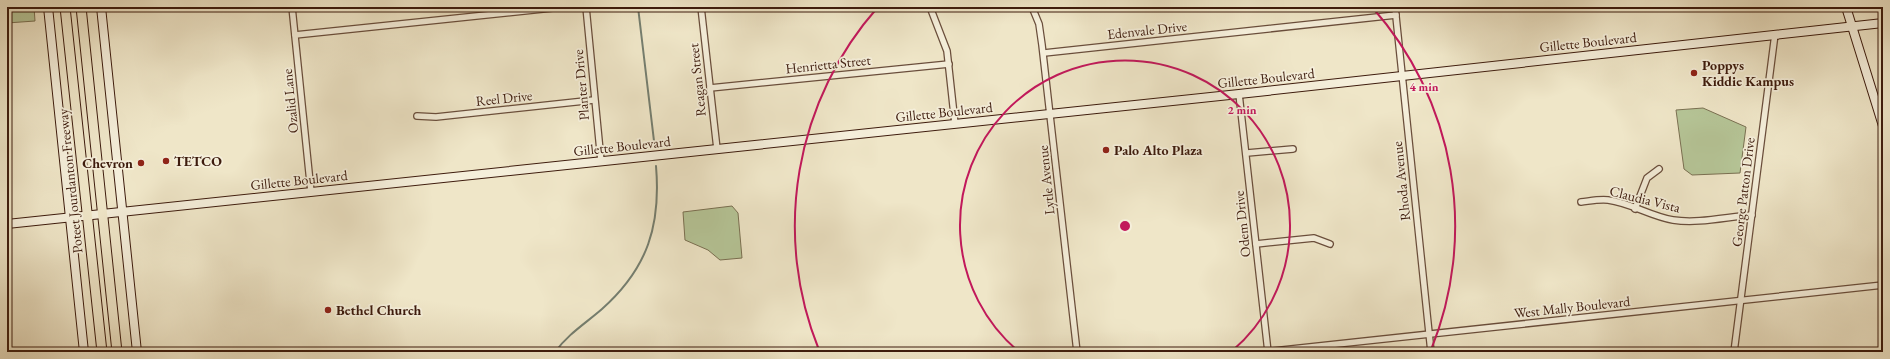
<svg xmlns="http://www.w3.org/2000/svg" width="1890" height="359" viewBox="0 0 1890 359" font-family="'EB Garamond',serif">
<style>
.green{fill:#b6c698;stroke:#7a7052}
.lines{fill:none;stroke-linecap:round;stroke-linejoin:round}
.stream{stroke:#757e6f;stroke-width:2}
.street-casing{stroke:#6a4e3c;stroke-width:8}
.secondary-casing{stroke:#3d1b0d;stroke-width:10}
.primary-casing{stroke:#3d1b0d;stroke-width:11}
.street{stroke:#f5efdb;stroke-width:5.5}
.secondary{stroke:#f5efdb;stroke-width:8}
.primary{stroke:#efe6c8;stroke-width:9}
.ring{fill:none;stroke:#c2185b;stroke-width:2}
.poi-dot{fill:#8f2418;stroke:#f5efdb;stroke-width:1.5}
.labels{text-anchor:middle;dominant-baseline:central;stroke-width:3.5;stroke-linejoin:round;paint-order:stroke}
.street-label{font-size:14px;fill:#3d1b0d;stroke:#f5efdb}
.poi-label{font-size:14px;font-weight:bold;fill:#3d1b0d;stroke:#f5efdb;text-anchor:start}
.centre{fill:#c2185b;stroke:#f5efdb;stroke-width:2}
.ring-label{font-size:12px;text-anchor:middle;font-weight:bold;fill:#c2185b;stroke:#f5efdb;stroke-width:3.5;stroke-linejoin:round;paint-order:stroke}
</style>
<rect width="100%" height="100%" fill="#efe6c8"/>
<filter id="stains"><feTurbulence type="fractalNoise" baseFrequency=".005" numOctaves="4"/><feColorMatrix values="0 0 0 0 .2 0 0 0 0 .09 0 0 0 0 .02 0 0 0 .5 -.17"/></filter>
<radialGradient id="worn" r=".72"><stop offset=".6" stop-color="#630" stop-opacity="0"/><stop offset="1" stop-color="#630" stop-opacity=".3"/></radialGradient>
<g class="green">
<polygon points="7,7 34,7 35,21 7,23"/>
<polygon points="1703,108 1746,127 1740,173 1692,175 1684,169 1676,110"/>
<polygon points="732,206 738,213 742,258 720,260 708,250 685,240 683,212"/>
</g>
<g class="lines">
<g class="stream">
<polyline points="638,7 654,141"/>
<path d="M 555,352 C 568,334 586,323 602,309 C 648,268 661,225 656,166"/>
</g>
<g class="street-casing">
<g id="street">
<polyline points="292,7 311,192"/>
<polyline points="586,7 601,161"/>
<polyline points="701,7 717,149"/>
<polyline points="930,7 947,51 955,124"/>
<polyline points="1032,7 1039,24 1042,45 1077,352"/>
<polyline points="1395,7 1431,352"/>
<polyline points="295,35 562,7"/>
<polyline points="1044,53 1396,15"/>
<polyline points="710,88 949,64"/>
<polyline points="1239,94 1268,352"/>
<polyline points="417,116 436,117 594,100"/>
<polyline points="1247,153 1293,149"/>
<path d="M 1581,202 C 1590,201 1599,199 1608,200 C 1631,203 1650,216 1673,220 C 1698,224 1726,217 1752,215"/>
<polyline points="1635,209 1647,178 1659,169"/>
<polyline points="1256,244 1314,238 1330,244"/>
<polyline points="1264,352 1883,285"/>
<polyline points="1734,352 1775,34"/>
</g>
</g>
<g class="secondary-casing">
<g id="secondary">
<polyline points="48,7 84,352"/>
<polyline points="101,7 137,352"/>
<polyline points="1846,7 1883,126"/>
<polyline points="7,224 1239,94 1883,23"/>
</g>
</g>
<g class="primary-casing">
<g id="primary">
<polyline points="65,7 102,352"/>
<polyline points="81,7 117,352"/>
</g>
</g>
<use href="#street" class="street"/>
<use href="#secondary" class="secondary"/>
<use href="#primary" class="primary"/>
</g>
<g class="ring">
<path d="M1018 351A165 165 0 1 1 1232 351"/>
<path d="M819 350A330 330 0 0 1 878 7M1372 7A330 330 0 0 1 1431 350"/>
</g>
<g class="poi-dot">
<circle cx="1694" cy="73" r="4"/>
<circle cx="1106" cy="150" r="4"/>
<circle cx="166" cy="161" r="4"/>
<circle cx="141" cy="163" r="4"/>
<circle cx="328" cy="310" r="4"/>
</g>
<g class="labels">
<g class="street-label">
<text transform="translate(1147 30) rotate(-6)">Edenvale Drive</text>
<text transform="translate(1588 42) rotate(-6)">Gillette Boulevard</text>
<text transform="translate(828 64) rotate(-6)">Henrietta Street</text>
<text transform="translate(1266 78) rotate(-6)">Gillette Boulevard</text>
<text transform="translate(697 80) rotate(-96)">Reagan Street</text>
<text transform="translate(581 85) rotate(-95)">Planter Drive</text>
<text transform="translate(504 98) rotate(-6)">Reel Drive</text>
<text transform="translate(290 101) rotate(-96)">Ozalid Lane</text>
<text transform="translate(944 112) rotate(-6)">Gillette Boulevard</text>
<text transform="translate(622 146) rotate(-6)">Gillette Boulevard</text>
<text transform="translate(299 180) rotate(-6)">Gillette Boulevard</text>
<text transform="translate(1046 180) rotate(-96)">Lytle Avenue</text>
<text transform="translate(70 181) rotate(-96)">Poteet Jourdanton Freeway</text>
<text transform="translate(1401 181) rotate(-96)">Rhoda Avenue</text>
<text transform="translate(1743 192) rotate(-83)">George Patton Drive</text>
<text transform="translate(1645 199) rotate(14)">Claudia Vista</text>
<text transform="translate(1242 224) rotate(-96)">Odem Drive</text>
<text transform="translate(1572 307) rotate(-6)">West Mally Boulevard</text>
</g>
<g class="poi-label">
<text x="1702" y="65">Poppys<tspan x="1702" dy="16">Kiddie Kampus</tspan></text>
<text x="1114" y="150">Palo Alto Plaza</text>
<text x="174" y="161">TETCO</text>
<text x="133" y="163" text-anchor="end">Chevron</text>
<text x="336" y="310">Bethel Church</text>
</g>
</g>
<circle cx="1125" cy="226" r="6" class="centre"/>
<g class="ring-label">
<text x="1424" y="91">4 min</text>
<text x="1242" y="114">2 min</text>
</g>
<rect width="1890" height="359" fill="none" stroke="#efe6c8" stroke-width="24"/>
<rect x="8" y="8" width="1874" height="343" fill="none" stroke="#3d1b0d" stroke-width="2"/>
<rect x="12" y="12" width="1866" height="335" fill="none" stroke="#3d1b0d"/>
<rect width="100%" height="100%" filter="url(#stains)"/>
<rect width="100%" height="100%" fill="url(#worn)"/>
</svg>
